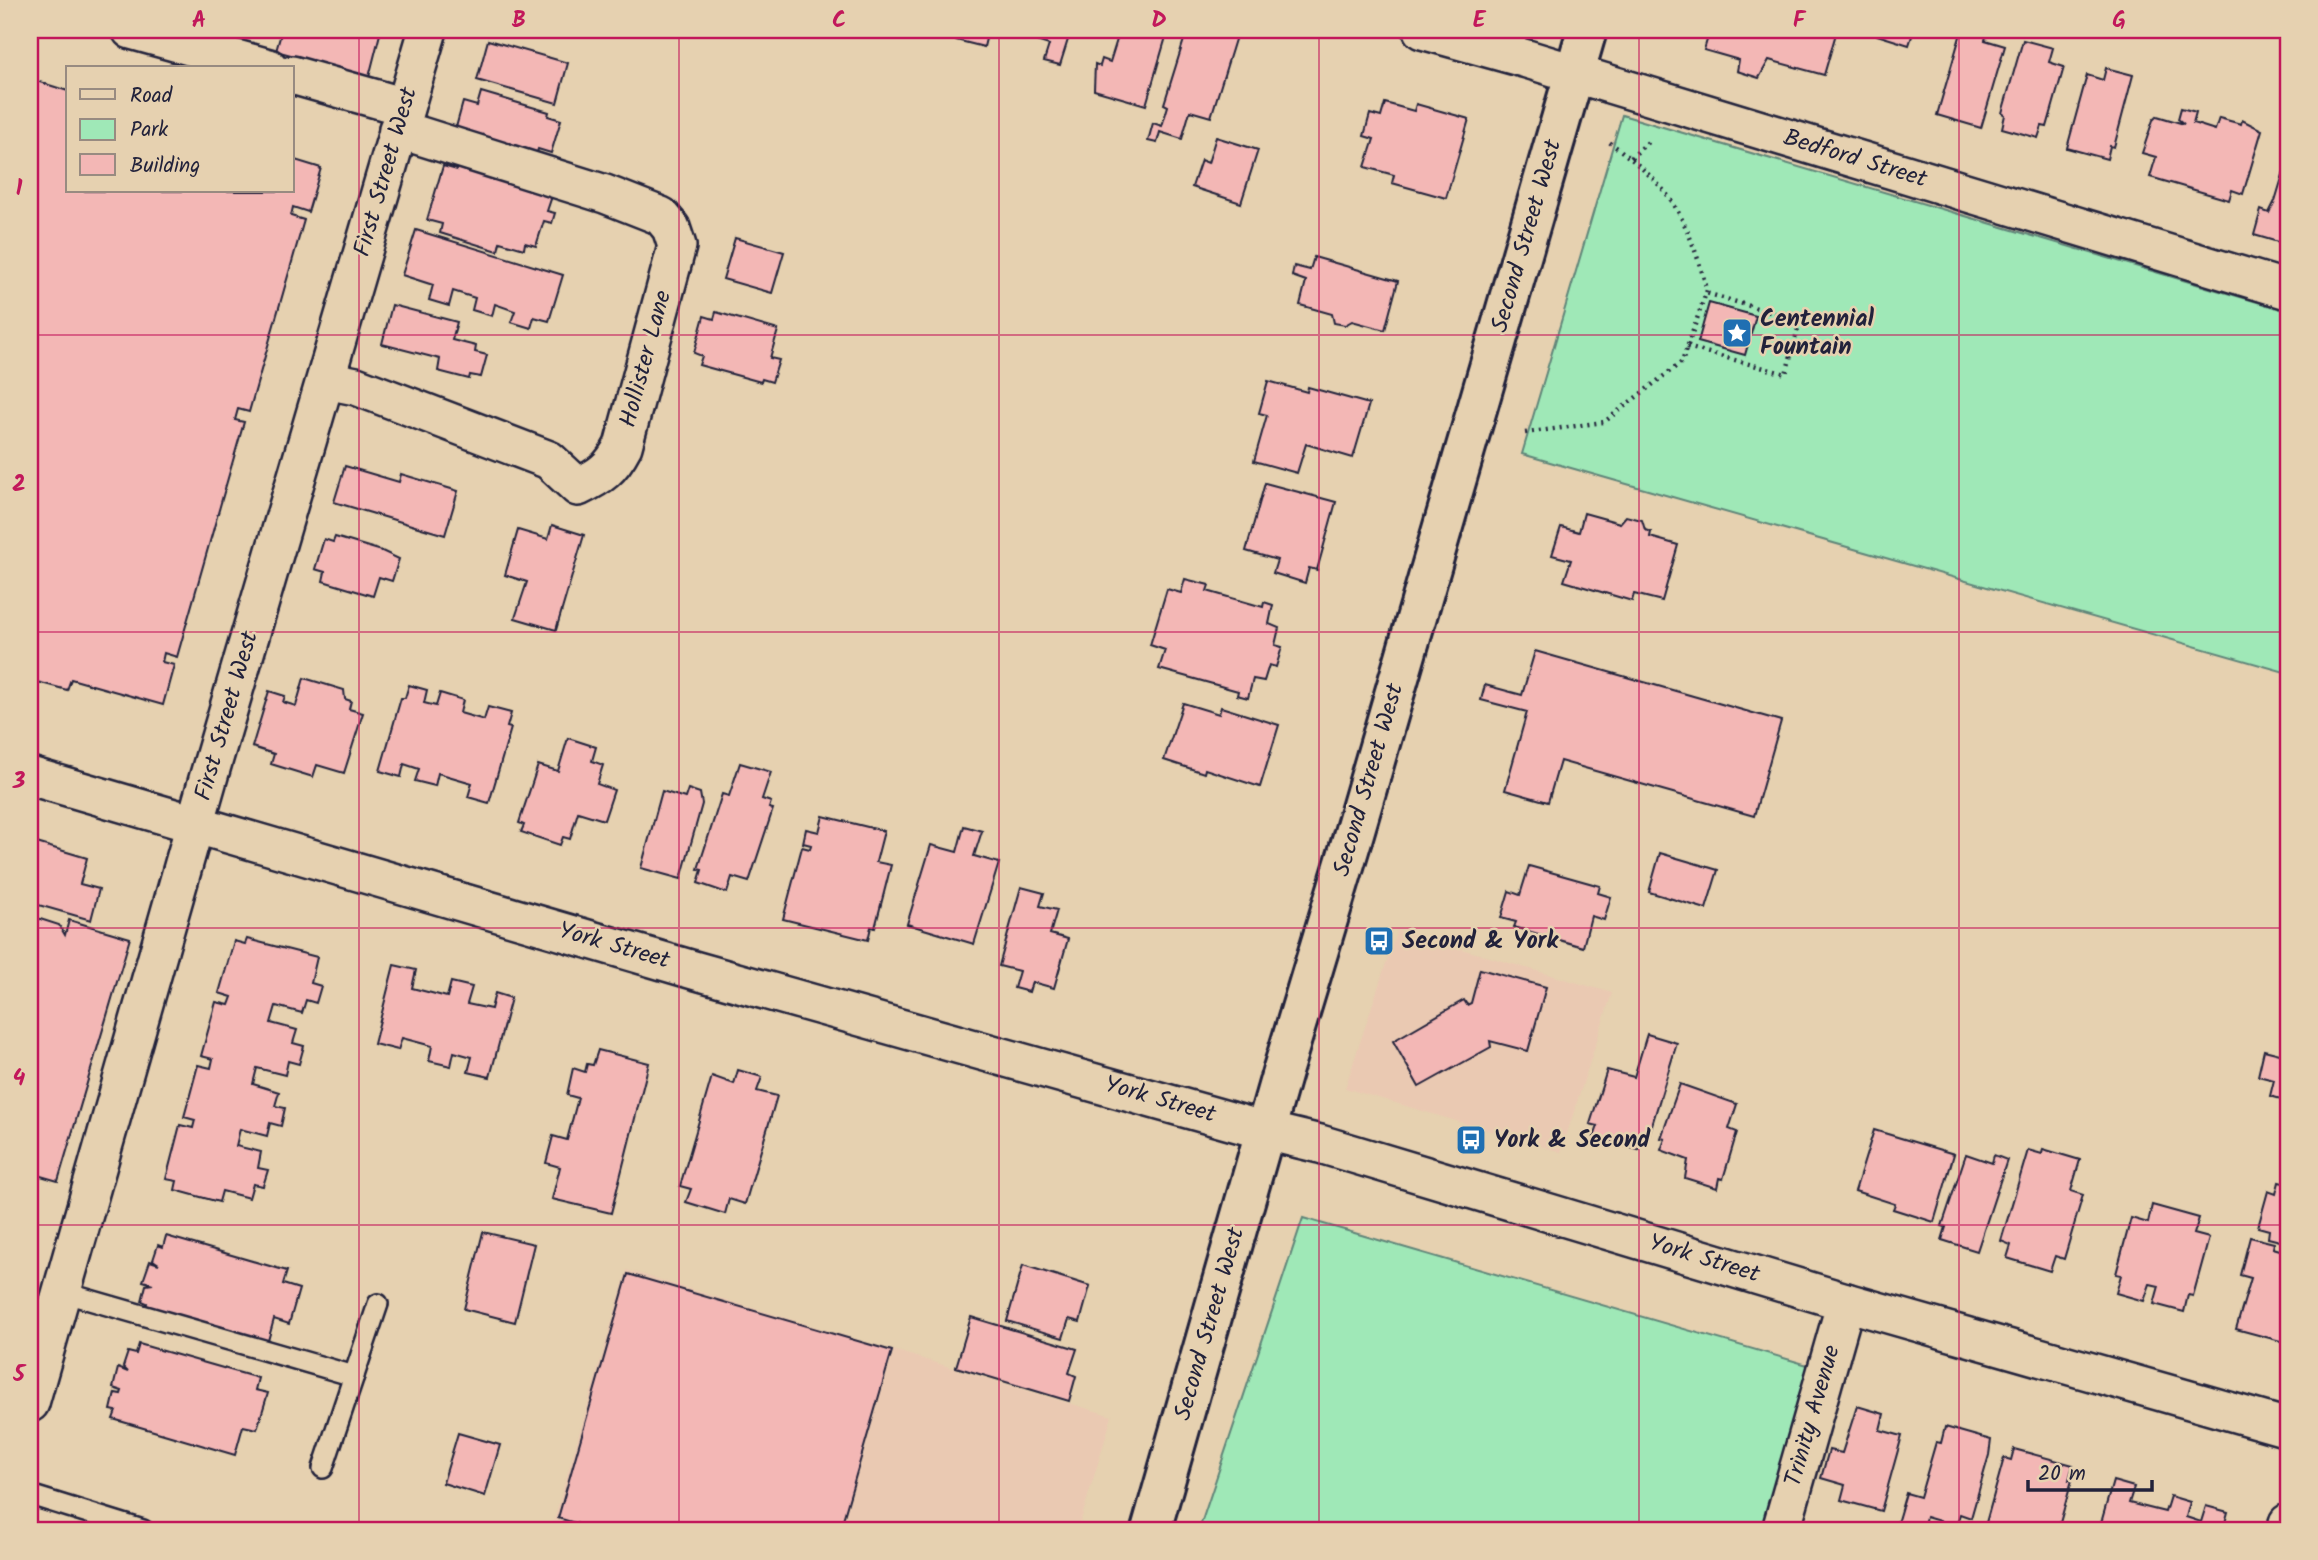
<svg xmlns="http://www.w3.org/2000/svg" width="2318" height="1560" viewBox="0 0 2318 1560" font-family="Kalam,sans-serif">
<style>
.built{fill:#eac9b2}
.green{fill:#9fe8b7;stroke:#608579;stroke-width:2}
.building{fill:#f3b7b5;stroke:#22223b;stroke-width:2}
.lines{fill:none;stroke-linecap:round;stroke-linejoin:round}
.service-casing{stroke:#22223b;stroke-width:24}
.minor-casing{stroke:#22223b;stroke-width:42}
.secondary-casing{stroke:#22223b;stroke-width:44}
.path{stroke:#22223b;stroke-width:4.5;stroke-dasharray:2 5;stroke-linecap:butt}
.service{stroke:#e6d1b0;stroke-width:19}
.minor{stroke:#e6d1b0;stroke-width:37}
.secondary{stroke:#e6d1b0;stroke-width:38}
.grid{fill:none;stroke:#c2185b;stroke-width:2;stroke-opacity:0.55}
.labels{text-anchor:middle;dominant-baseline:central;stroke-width:5;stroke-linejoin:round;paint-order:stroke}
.street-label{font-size:24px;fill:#22223b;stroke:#e6d1b0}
.poi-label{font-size:24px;font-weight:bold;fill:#22223b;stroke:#e6d1b0;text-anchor:start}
.neatline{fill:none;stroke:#c2185b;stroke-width:2.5}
.grid-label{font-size:23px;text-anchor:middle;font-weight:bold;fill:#c2185b}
</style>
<rect width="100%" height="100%" fill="#e6d1b0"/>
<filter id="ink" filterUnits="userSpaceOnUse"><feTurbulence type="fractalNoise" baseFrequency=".0143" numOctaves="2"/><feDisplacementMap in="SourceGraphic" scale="14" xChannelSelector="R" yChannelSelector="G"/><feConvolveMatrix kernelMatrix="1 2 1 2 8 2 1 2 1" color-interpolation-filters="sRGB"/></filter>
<g filter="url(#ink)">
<g class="built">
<polygon points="1397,930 1612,993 1561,1152 1345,1088"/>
<polygon points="627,1270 1112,1416 1078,1530 551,1530"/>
</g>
<g class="green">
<polygon points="1622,115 2288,311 2288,673 1522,454"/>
<polygon points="1303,1218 1811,1366 1763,1530 1199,1530"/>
</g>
<g class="building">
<polygon points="282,30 381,30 368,81 315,68 317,62 276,51"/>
<polygon points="937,30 988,30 984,47 936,35"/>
<polygon points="1012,30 1071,30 1060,65 1044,61 1049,45 1011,33"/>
<polygon points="1120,30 1168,30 1146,105 1094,90 1095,64 1100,66 1102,59 1110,62"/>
<polygon points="1187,30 1228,30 1237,33 1211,117 1190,111 1182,139 1160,132 1157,143 1148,141 1153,123 1162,126 1168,106 1164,104"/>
<polygon points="1710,30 1837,30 1824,75 1769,60 1759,78 1737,71 1739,60 1704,50"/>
<polygon points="1861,30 1914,30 1909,45"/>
<polygon points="1968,30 1988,30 1985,40 2005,46 1981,128 1937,115 1961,33 1966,34"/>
<polygon points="488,40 568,63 557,103 477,80"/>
<polygon points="2023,40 2053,48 2049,62 2064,67 2047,127 2042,126 2038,138 2002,128 2005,115 2002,113"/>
<polygon points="2106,68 2133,75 2114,147 2110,146 2107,159 2067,148 2087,75 2103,80"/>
<polygon points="30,79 68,91 68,191 292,191 292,159 321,168 308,212 293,207 291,216 304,220 249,412 238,409 235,420 244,422 177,657 164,653 162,662 174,665 163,705 71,679 67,690 30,680"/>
<polygon points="481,92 549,112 548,116 561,120 551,153 538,149 533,165 455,131 463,102 477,106"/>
<polygon points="1385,103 1414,111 1416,104 1469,119 1446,198 1392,183 1394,175 1365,167 1374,139 1364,136 1370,114 1381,117"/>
<polygon points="2181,108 2196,112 2193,123 2215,130 2219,118 2241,124 2242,120 2262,130 2243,194 2232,190 2229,200 2150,177 2156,157 2142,153 2153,120 2157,116 2184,124 2178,119"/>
<polygon points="1216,137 1258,150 1241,203 1192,187 1201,160 1208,163"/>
<polygon points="460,159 552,196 547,211 555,213 552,223 544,221 536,246 525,243 524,249 500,242 498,251 440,233 442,224 427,220 443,166 457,170"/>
<polygon points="2285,168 2288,169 2288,245 2254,235 2261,210 2269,213 2275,201"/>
<polygon points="416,230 563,275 549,321 534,317 531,328 511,322 515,311 495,304 492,316 472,310 475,298 453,291 449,306 429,300 433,285 402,275"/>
<polygon points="735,238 784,252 772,293 723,279"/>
<polygon points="1314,257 1398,281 1385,330 1352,321 1345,325 1334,323 1332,314 1300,305 1306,281 1292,276 1294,266 1310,270"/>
<polygon points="1709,303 1756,316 1745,355 1698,342"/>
<polygon points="392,305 457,322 452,340 476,346 475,352 487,355 481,377 470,375 469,379 438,371 440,359 382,344"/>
<polygon points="716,312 778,330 770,358 779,360 772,382 762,379 761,382 699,365 702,356 694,353 704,316 714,319"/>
<polygon points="1268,381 1307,392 1308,387 1369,404 1353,458 1306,444 1297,473 1254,461 1267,415 1259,413"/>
<polygon points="345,466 399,482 401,474 458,491 445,535 334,502"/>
<polygon points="1265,483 1336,502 1317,570 1309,568 1305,583 1273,573 1277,560 1246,551"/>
<polygon points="1584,513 1620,523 1626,516 1642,520 1645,530 1651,532 1650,537 1678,545 1662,601 1634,594 1632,601 1564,581 1571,560 1552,555 1561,527 1579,532"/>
<polygon points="552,525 584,535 556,630 515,618 527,582 505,575 518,530 548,539"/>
<polygon points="335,537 382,551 399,559 392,581 379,577 373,596 323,581 325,572 315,569 324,539 333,542"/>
<polygon points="1185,579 1209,585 1207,591 1263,607 1264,602 1273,605 1269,624 1279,628 1275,645 1282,647 1276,667 1269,665 1264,681 1253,679 1248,698 1237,695 1238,691 1159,669 1165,650 1150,645 1167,589 1181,593"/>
<polygon points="1535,651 1781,721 1754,816 1560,761 1548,802 1505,790 1527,712 1481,700 1485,685 1522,695"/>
<polygon points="304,678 344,690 345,699 351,701 349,709 363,713 344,773 317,765 313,777 271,764 274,754 252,747 269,691 285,696 283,702 296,706"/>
<polygon points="409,685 427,690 424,703 436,706 440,693 463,700 460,713 481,719 484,720 488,707 511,713 507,727 511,728 489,803 468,797 472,783 438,773 435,786 415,781 419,769 404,764 401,777 380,771 401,698 405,698"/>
<polygon points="1183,703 1219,714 1221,707 1279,725 1260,787 1205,769 1204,773 1164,760"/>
<polygon points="568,738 596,747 592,761 603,765 597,784 614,790 604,820 578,812 570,839 563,837 560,845 521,832 524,825 519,823 538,765 558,771"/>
<polygon points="740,763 771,772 762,799 771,802 769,808 773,809 749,882 732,877 727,893 698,883 702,870 698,869 722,794 729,796"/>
<polygon points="688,789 700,793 702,804 681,879 641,868 662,791 685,798"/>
<polygon points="823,816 884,831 876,862 891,865 875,928 871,927 868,940 783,919 802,847 810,849 811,845 803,843 806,829 819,832"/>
<polygon points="964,826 982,831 974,856 999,863 974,944 907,924 931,845 957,852"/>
<polygon points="30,841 87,858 80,884 99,889 91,920 35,904 30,920"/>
<polygon points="1660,853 1718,870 1706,909 1649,892"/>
<polygon points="1529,866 1600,886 1598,893 1611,897 1604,920 1591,916 1583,947 1514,927 1516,922 1501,918 1509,891 1520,895"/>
<polygon points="1021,887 1044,893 1040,906 1057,910 1050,934 1068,939 1054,988 1032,982 1029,992 1014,988 1019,971 999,966"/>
<polygon points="37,918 59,925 65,935 69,920 130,938 58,1181 30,1173 30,937"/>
<polygon points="247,939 317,957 311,983 321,986 316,1003 306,1000 302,1013 276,1006 271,1023 297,1030 293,1043 304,1046 299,1064 288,1061 285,1075 257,1068 253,1084 279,1092 275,1106 285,1108 281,1126 270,1123 267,1136 240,1129 236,1146 261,1152 258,1168 268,1170 263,1186 253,1184 249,1198 222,1191 219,1202 175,1190 177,1181 166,1179 180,1125 193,1128 195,1120 184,1117 198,1065 211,1068 213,1059 201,1056 216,1002 229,1005 232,997 219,993 234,941 245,944"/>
<polygon points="394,965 416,970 412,988 447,997 451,982 472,987 467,1004 491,1009 495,993 511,998 490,1077 468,1072 472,1057 454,1052 451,1066 429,1061 432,1046 402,1038 398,1050 374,1044"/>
<polygon points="1480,969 1546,987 1528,1051 1490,1041 1491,1047 1419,1087 1393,1041 1464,1000 1467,1005 1471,1003"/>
<polygon points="1647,1034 1677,1043 1647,1141 1642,1140 1638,1150 1594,1137 1598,1126 1590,1124 1607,1070 1634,1077"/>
<polygon points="598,1050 649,1063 611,1213 552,1199 560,1167 546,1163 553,1136 567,1140 578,1098 567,1095 573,1068 585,1072 587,1064 593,1065"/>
<polygon points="2264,1050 2288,1056 2288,1101 2270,1096 2274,1080 2258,1076"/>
<polygon points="738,1070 762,1077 757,1091 777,1096 745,1204 729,1199 725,1214 686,1202 691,1189 680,1186 712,1076 734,1084"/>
<polygon points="1680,1084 1737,1104 1729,1129 1737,1132 1723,1179 1719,1178 1717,1188 1685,1178 1688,1160 1661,1150 1665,1139 1661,1138"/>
<polygon points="1874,1130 1954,1154 1934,1222 1893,1209 1895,1204 1855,1191"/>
<polygon points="2043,1149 2080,1160 2071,1191 2083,1195 2064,1259 2055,1256 2050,1271 2007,1258 2011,1245 2001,1241 2028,1150 2042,1154"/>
<polygon points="1966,1154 1992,1163 1994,1155 2007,1160 1977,1251 1942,1240 1946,1227 1942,1226"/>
<polygon points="2279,1182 2288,1184 2288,1243 2268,1238 2269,1230 2258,1227 2268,1191 2276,1194"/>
<polygon points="2152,1205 2199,1218 2194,1234 2209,1238 2193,1296 2188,1295 2184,1312 2154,1304 2159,1286 2150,1284 2144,1301 2116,1293 2121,1275 2116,1274 2131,1218 2148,1223"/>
<polygon points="483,1232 534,1244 515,1322 464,1309"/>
<polygon points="166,1236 287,1271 283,1284 299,1289 289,1324 274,1319 266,1348 144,1312 147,1303 142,1301 146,1285 153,1284 143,1281 150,1261 159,1264 153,1260 158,1245 163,1247"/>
<polygon points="2250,1237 2274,1243 2273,1248 2287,1252 2280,1276 2288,1278 2288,1343 2236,1329 2251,1278 2240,1275"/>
<polygon points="1023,1265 1090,1286 1080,1322 1069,1319 1063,1338 1007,1321"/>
<polygon points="628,1274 892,1351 840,1530 592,1530 592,1528 558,1518"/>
<polygon points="971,1317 1077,1349 1069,1373 1076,1376 1069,1401 956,1367"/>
<polygon points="139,1344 258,1378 255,1390 268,1393 257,1429 243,1426 235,1455 113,1419 116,1411 111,1410 115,1393 121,1394 122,1391 113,1388 118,1368 128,1372 123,1367 128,1352 136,1354"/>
<polygon points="1857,1406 1884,1414 1880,1430 1902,1436 1881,1511 1841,1500 1845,1485 1821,1478 1829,1450 1842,1453"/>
<polygon points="1945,1427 1991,1440 1989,1455 1971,1518 1960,1514 1956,1526 1926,1517 1922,1530 1895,1530 1906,1493 1920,1497 1936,1442 1941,1443"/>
<polygon points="458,1433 500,1445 485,1496 443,1483"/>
<polygon points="2014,1449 2073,1465 2069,1480 2072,1480 2058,1530 1984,1530 2004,1458 2011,1460"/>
<polygon points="2113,1481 2134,1487 2129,1503 2165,1512 2170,1496 2190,1502 2186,1517 2201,1522 2206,1506 2228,1512 2223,1530 2099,1530"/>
</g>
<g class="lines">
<g class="service-casing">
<g id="service">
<polyline points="62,1292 354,1376"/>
<polyline points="323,1468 378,1304"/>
<polyline points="30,1495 143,1530"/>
</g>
</g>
<g class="minor-casing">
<g id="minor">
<polyline points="131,30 269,68"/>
<polyline points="1422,30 1527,59 2288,290"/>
<polyline points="292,75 405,107"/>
<path d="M 326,380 L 356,386 L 549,460 L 578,487 C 601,476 611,469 623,446 L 677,246 L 671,228 L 661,216 L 605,194 L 398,129"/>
<polyline points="30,776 697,971 1266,1131 1320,1144 1846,1302 2288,1428"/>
<polyline points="30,1403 210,772 428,30"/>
<polyline points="1781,1530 1846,1302"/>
<polyline points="2286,1530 2288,1523"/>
</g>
</g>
<g class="secondary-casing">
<polyline id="secondary" points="1151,1530 1282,1072 1354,833 1587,30"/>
</g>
<g class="path">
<polyline points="1631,158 1651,139"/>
<polyline points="1687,347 1786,374 1800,321 1706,293"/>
<path d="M 1525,433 L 1604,422 L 1682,362 L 1706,293 L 1707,290 C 1699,260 1689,229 1673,203 C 1660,182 1629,156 1609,142"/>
</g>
<use href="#service" class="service"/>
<use href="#minor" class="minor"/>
<use href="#secondary" class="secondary"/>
</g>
</g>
<path class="grid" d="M 359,30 L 359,1530M 679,30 L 679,1530M 999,30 L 999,1530M 1319,30 L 1319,1530M 1639,30 L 1639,1530M 1959,30 L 1959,1530M 30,335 L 2288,335M 30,632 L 2288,632M 30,928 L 2288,928M 30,1225 L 2288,1225"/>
<defs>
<g id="sight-square" transform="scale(1.575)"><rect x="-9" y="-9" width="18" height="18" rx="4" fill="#1f6fb2" stroke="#e6d1b0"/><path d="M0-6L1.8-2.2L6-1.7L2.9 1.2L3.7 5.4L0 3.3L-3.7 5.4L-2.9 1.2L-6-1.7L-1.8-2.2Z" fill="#fff"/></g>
<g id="bus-square" transform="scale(1.575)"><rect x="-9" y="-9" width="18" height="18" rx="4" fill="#1f6fb2" stroke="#e6d1b0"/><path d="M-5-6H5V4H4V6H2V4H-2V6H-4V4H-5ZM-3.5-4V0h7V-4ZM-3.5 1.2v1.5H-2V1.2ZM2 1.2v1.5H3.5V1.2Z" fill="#fff"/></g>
</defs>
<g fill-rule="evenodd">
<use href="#sight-square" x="1737" y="333"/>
<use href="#bus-square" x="1379" y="941"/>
<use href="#bus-square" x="1471" y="1140"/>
</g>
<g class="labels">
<g class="street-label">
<text transform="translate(1855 159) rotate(17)">Bedford Street</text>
<text transform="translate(386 172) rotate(-74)">First Street West</text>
<text transform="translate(1527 236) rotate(-74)">Second Street West</text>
<text transform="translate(646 359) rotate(-75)">Hollister Lane</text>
<text transform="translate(227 716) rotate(-74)">First Street West</text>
<text transform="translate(1369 780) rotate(-74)">Second Street West</text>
<text transform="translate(614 946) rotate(16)">York Street</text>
<text transform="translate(1160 1100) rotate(16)">York Street</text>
<text transform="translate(1704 1259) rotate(17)">York Street</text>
<text transform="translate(1210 1324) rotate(-74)">Second Street West</text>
<text transform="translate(1813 1416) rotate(-74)">Trinity Avenue</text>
</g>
<g class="poi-label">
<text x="1760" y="319">Centennial<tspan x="1760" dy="28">Fountain</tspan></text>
<text x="1402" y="941">Second &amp; York</text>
<text x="1494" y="1140">York &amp; Second</text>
</g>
</g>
<rect width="2318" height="1560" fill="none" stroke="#e6d1b0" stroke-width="77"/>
<rect x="66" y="66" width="228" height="126" fill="#e6d1b0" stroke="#988b81" stroke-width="2"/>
<rect x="80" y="89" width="35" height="10" fill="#e6d1b0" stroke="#988b81" stroke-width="2"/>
<text x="130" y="102" font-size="21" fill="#22223b">Road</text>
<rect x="80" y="119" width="35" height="21" fill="#9fe8b7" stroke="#988b81" stroke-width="2"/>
<text x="130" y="136" font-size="21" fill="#22223b">Park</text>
<rect x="80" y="154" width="35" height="21" fill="#f3b7b5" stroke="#988b81" stroke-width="2"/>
<text x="130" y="172" font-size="21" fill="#22223b">Building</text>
<path d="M2028 1480v10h124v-10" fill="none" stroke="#22223b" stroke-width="3.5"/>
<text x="2038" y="1480" font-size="21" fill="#22223b" stroke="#e6d1b0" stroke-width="5" paint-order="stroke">20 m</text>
<rect x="38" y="38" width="2242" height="1484" class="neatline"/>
<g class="grid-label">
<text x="199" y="27">A</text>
<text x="519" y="27">B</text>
<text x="839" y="27">C</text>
<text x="1159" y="27">D</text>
<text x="1479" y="27">E</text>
<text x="1799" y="27">F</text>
<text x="2119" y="27">G</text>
<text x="19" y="195">1</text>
<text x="19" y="491">2</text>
<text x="19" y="788">3</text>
<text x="19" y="1085">4</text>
<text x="19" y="1381">5</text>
</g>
</svg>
